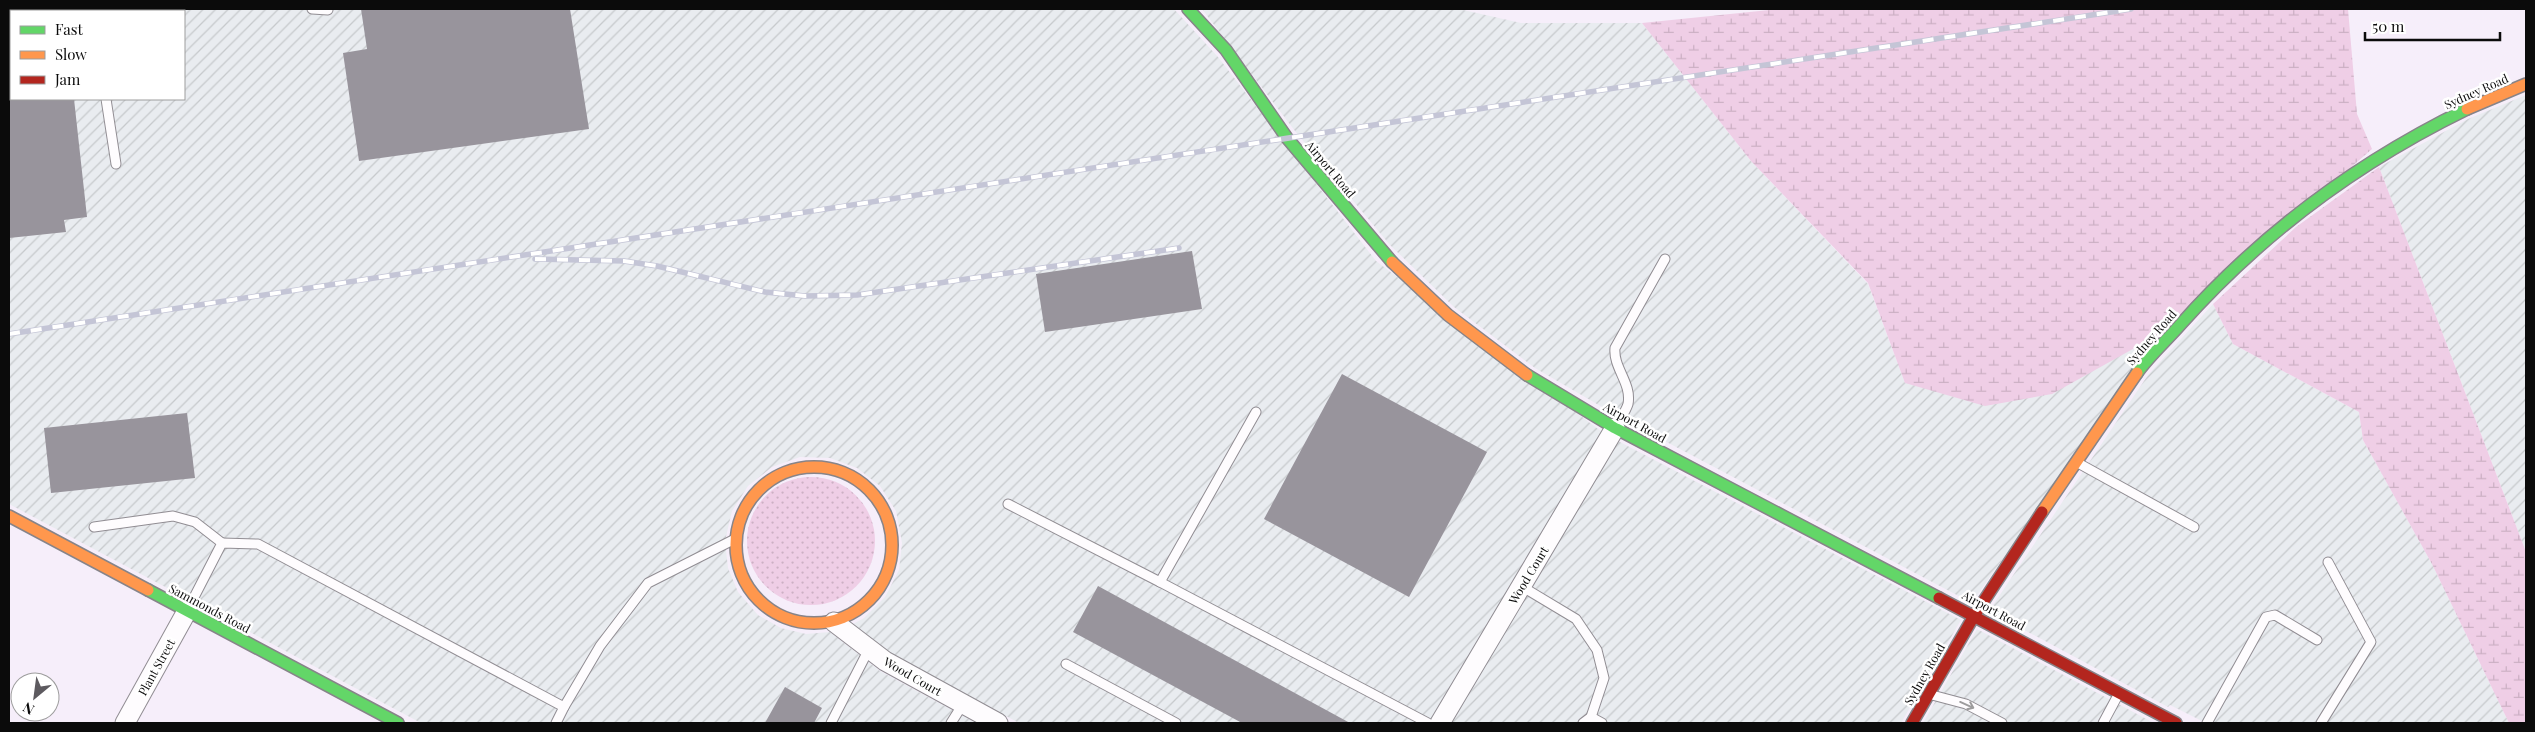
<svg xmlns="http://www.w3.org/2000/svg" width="2535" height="732" viewBox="0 0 2535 732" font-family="'Playfair Display',serif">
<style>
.industrial{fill:url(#industrial-furrows);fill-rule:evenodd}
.green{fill:url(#green-dots)}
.wetland{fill:url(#wetland-marsh)}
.building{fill:#98949c}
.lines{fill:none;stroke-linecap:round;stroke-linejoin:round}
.lane-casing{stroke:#918d93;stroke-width:11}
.street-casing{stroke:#918d93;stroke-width:21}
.fast-casing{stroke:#878489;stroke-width:14}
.slow-casing{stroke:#878489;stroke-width:14}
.jam-casing{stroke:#878489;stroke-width:14}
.lane{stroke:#fefcfe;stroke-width:9}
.street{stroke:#fefcfe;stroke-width:19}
.fast{stroke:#63d668;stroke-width:11}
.slow{stroke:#ff974d;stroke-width:11}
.jam{stroke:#b3261e;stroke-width:11}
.rail-casing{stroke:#c4c5d6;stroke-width:5.5}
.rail{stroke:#fff;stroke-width:4;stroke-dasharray:11;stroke-linecap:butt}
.oneway{stroke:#9d9c9d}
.labels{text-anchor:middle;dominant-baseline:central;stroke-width:5;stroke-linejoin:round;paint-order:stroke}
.street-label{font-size:12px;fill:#0b0b0b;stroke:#fff}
</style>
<defs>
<pattern id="industrial-furrows" width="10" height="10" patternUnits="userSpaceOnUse" patternTransform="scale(1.25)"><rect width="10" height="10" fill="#e9ecf0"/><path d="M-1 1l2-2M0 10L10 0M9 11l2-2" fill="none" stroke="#c6c9cc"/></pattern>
<pattern id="green-dots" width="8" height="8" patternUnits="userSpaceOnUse" patternTransform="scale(1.25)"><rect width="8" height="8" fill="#efcee6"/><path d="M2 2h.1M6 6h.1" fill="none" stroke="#ccb0c4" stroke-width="1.8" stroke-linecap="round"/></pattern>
<pattern id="wetland-marsh" width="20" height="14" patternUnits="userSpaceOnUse" patternTransform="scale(1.25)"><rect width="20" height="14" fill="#efcee6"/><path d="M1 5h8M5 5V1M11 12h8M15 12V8" fill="none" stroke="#ccb0c4"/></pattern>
</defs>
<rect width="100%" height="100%" fill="#f6eefa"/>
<g class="industrial">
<path d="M 9,9 L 1174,9 L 1218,57 L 1376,261 L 1602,432 L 1429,723 L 1019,723 L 891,653 L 853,624 L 864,618 L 885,597 L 899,570 L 902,543 L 896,511 L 880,486 L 857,468 L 830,458 L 800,457 L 772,467 L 748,486 L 732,511 L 725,541 L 728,568 L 738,592 L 758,615 L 781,628 L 806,634 L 830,632 L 880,671 L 976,723 L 421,723 L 9,504 ZM 11,11 L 184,11 L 184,99 L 11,99 Z"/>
<polygon points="1202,9 1459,9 1521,23 1642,23 1751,161 1868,284 1905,383 2158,335 1972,603 1621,418 1535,368 1454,307 1390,245 1295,131"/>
<polygon points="2526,95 2526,552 2379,167 2468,119"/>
<polygon points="2213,304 2233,344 2359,412 2363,440 2432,564 2509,723 2206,723 2170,705 2168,707 1989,611 2148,375"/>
<polygon points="1618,441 1961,620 1901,723 1451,723"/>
<polygon points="1977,629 2154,723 1923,723"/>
</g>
<circle class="green" cx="811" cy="541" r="64"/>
<g class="wetland">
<polygon points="1779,9 2348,9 2357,114 2372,149 2158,335 2052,394 1985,406 1905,383 1868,283 1751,161 1642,23"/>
<polygon points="2379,167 2526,552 2526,723 2509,723 2432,564 2363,440 2359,412 2233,344 2213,304 2296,227"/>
</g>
<g class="building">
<polygon points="361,9 570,9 589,129 359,161 343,53 367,49"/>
<polygon points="9,99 74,99 87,217 64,220 66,232 9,238"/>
<polygon points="1192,251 1202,309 1045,332 1036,274"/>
<polygon points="1342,374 1487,452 1409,597 1264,519"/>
<polygon points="187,413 195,478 51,493 44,428"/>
<polygon points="1098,586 1350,723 1242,723 1073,632"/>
<polygon points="785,687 822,708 814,723 765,723"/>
</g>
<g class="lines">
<g class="lane-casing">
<g id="lane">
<polyline points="312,9 328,10"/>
<polyline points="9,61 11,61"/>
<polyline points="106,99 116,164"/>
<polyline points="1256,412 1160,582 1428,723"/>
<path d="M 1617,425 C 1620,419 1626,411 1628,404 C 1632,383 1613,368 1615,348 L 1665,259"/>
<polyline points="2078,463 2194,527"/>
<polyline points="1008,504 1160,582"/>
<polyline points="94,527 173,516 195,522 222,543"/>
<polyline points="1521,586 1576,619 1597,650 1604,678 1591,717"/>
<polyline points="188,609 222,543 258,544 564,707 556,723"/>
<polyline points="1066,664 1176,723"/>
<polyline points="1932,695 1966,704 2002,723"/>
<polyline points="564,707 600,646 648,583 735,539"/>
<polyline points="831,723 869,649"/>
<polyline points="951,723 963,704"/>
<polyline points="1583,723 1591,717 1602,723"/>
<polyline points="2103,723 2118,695"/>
<polyline points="2207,723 2266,617 2275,615 2317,640"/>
<polyline points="2321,723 2371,642 2328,562"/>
</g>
</g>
<g class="street-casing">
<g id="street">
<polyline points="834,622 885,661 998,723"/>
<polyline points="125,723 187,611"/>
<polyline points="1440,723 1615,428"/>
</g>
</g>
<g class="fast-casing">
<g id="fast">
<polyline points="1188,9 1226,50 1287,138 1392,262"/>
<path d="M 2137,373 C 2149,356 2166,341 2180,325 C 2260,235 2358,162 2467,109"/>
<polyline points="1527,375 1615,428 1939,598"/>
<polyline points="148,590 398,723"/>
</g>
</g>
<g class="slow-casing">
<g id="slow">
<polyline points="2467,109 2526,84"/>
<polyline points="1392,262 1448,315 1527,375"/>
<circle cx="814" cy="545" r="78"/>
<polyline points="2042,512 2137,373"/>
<polyline points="9,516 148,590"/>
</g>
</g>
<g class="jam-casing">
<g id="jam">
<polyline points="1939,598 2176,723"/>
<polyline points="1912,723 1974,616 2042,512"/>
</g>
</g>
<use href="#lane" class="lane"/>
<use href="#street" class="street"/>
<use href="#fast" class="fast"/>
<use href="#slow" class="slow"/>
<use href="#jam" class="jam"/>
<g class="rail-casing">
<g id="rail">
<polyline points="535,259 624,261 657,266 765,292 805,296 857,295 1179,248"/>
<polyline points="9,334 2131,9"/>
</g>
</g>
<use href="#rail" class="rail"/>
</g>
<defs><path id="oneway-shaft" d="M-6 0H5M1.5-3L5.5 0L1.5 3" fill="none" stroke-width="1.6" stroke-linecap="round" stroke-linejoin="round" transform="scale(1.25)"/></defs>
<use class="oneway" href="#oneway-shaft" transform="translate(1967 705) rotate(24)"/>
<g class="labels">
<g class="street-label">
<text transform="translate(2476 91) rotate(-24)">Sydney Road</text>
<text transform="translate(1331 169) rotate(50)">Airport Road</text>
<text transform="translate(2151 337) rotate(-49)">Sydney Road</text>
<text transform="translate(1635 422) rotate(29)">Airport Road</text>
<text transform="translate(1528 575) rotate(-59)">Wood Court</text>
<text transform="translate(210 608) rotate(28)">Sammonds Road</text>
<text transform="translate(1994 610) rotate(28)">Airport Road</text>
<text transform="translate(156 667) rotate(-61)">Plant Street</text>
<text transform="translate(1924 674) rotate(-60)">Sydney Road</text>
<text transform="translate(913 676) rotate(30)">Wood Court</text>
</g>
</g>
<rect width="2535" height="732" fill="none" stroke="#0b0b0b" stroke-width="20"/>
<rect x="10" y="10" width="175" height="90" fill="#ffffff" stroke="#9d9d9d"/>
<rect x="20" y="26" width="25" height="8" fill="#63d668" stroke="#9d9d9d"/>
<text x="55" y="35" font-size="15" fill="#0b0b0b">Fast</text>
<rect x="20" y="51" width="25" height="8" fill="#ff974d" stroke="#9d9d9d"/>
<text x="55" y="60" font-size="15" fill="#0b0b0b">Slow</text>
<rect x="20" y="76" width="25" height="8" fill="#b3261e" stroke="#9d9d9d"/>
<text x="55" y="85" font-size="15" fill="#0b0b0b">Jam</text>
<g transform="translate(35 697) rotate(209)"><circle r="24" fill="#ffffff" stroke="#9d9d9d"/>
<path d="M0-4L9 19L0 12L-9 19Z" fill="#5d5a5f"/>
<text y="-8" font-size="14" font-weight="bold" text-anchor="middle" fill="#0b0b0b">N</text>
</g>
<path d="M2365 32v8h135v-8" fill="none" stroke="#0b0b0b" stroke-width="2.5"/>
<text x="2372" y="32" font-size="15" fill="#0b0b0b" stroke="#ffffff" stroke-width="4" paint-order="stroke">50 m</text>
</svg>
